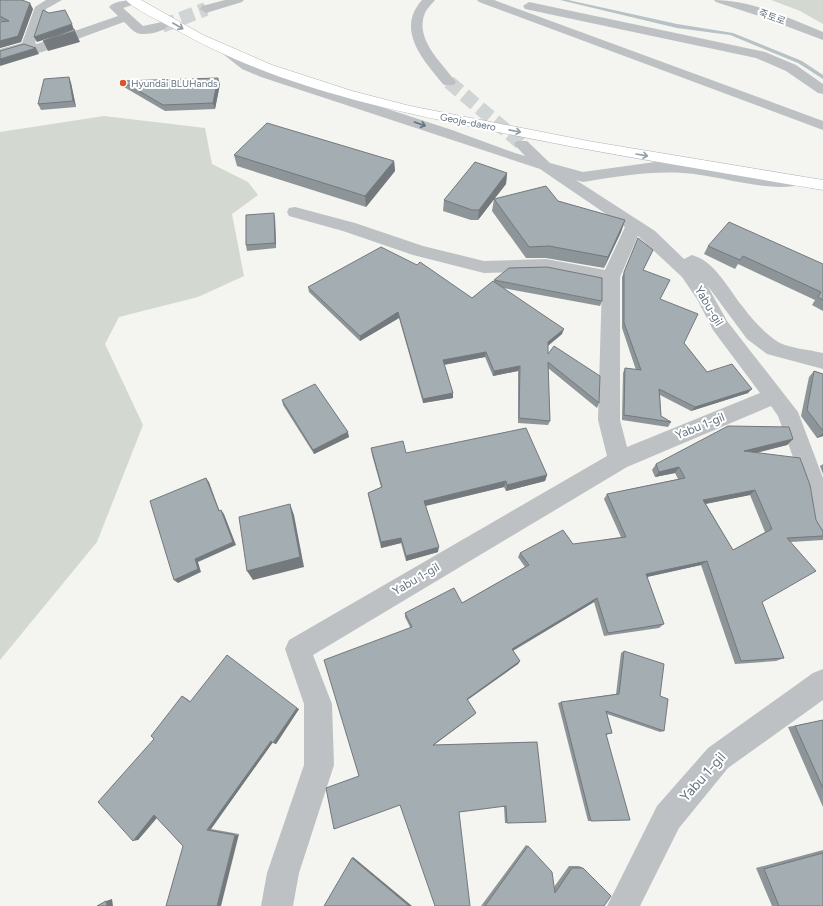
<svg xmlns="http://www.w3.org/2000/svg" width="823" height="906" viewBox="0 0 823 906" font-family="Figtree,'Noto Sans KR',sans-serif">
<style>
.green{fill:#d3d9d0}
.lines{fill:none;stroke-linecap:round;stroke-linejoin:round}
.stream{fill:#b7c2c7;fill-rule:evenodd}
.minor-tunnel{stroke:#d0d4d4;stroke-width:14;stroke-dasharray:14 6;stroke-linecap:butt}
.major-casing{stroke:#b0b5b8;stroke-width:1}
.minor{fill:#bdc1c4;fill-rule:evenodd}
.major{fill:#fff;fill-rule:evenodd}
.wall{fill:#8d9598;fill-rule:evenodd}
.shaded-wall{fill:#73797c}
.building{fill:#a4adb1;stroke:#73797c;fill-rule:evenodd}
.oneway{stroke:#929ea6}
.oneway2{stroke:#647480}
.poi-dot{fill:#dc5529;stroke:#fff;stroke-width:1.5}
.labels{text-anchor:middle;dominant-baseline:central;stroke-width:4;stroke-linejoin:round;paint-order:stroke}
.far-street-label{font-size:10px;fill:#647480;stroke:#fff}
.far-poi-label{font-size:10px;fill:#647480;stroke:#fff;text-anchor:start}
.street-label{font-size:12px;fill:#647480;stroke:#fff}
.near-street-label{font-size:14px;fill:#647480;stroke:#fff}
</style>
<rect width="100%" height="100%" fill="#f4f4f0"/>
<g class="green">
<polygon points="771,0 823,0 823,24 800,11"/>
<polygon points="104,116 205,128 212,164 248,182 258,195 232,214 244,276 198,297 119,317 105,344 143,425 97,542 0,660 0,132"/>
</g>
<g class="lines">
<polygon class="stream" points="560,0 568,0 677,24 733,33 802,61 823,75 823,79 798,63 730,35 677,28"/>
<g class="minor-tunnel">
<polyline points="162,26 206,9"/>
<polyline points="449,82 522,144"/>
</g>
<g class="major-casing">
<path id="major" d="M 126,0 L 141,0 L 203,35 L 272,65 L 352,91 L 410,106 L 588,141 L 823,180 L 823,190 C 711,171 599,153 488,130 C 380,108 270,84 173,28 C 160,21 135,10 126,0 Z"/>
</g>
<g class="minor">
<path d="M 46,0 L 62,0 L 46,9 L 35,43 L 37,44 L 118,16 L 109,7 C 115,0 132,0 140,1 L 138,3 L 123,8 L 143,26 L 162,22 L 168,26 C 164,32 144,36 137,33 C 132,31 128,25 124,22 L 42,52 L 37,53 L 27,49 L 0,57 L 0,49 L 22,43 L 35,7 Z"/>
<polygon points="225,0 244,0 242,2 206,13 200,9 202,6"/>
<path d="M 422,0 L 435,0 C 432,4 427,8 425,13 C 414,39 442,63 456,82 L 454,85 L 444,85 C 424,61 395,30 422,0 Z"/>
<polygon points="477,0 494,0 823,121 823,130 479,2"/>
<path d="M 714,0 C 752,0 788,18 823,32 L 823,40 L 762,17 L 716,2 Z"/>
<polygon points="529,2 765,52 796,65 823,84 823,94 818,93 786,71 756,58 525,9 523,6"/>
<path d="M 228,47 L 233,48 L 252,63 L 271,71 L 452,130 L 515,153 L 525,156 L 514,144 L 517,141 L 527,141 L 550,163 L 583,172 L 655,162 L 685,163 L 769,176 L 805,178 L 807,181 L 805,184 C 767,194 721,175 683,173 C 649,171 616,177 583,182 L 576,180 L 655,231 L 684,259 L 692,255 C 715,261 729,290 743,307 C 753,321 764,332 778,342 C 788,348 811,350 823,353 L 823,369 L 767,354 L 747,339 L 707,285 L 727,321 L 798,412 L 823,478 L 823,536 L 815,533 L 811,525 L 805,490 L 778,416 L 771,406 L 627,467 L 313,655 L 332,704 L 334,765 L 299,873 L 293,906 L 261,906 L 267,873 L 304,765 L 304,704 L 285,649 L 289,640 L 607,456 L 598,420 L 602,282 L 546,271 L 484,273 L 413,255 L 343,231 L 289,216 L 287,212 L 289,208 L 295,207 L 355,223 L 423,246 L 484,261 L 546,259 L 605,270 L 625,227 L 540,169 L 261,77 L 242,69 L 223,54 L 222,51 L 223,48 ZM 638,236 L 682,277 L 697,299 L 713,330 L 760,393 L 627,447 L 620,420 L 620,277 Z"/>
<polygon points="823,669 823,700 728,768 679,828 640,906 607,906 657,806 708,748 813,673"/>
</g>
<use href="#major" class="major"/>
</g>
<g class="wall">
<polygon points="0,0 33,9 21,42 0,48 0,22 2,22 0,21"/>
<polygon points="69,77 71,83 76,107 41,110 38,104"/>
<polygon points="122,81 220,84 215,109 165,111 124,87"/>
<polygon points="234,155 394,161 395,171 366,207 237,166"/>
<polygon points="507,173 506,184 494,199 558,201 625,220 621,232 604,268 546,258 526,258 492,211 494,199 478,220 471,220 443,211 444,200"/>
<polygon points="275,218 276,248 247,251 246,245"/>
<polygon points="638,238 653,250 643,270 684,343 707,372 748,393 691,411 660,395 661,416 671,422 668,427 622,420 623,373 625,368 636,370 622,328 622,277"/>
<polygon points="708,246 823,264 823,311 812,305 815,300 738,264 735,269 704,254"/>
<polygon points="494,280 602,301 600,306 503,288 562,334 548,346 548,354 599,403 597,408 548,368 550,421 548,425 518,423 518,371 493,376 485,357 444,365 453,398 423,403 399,318 360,341 309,292 308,287 472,298 494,282"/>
<polygon points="814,371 823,374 823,436 817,438 801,416 809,377"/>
<polygon points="282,400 349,437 314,454 283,405"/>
<path d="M 793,439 L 787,445 L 756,453 L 816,520 L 822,530 L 823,530 L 823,540 L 791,542 L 762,602 L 784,658 L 776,661 L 735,664 L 701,565 L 647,577 L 664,624 L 659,628 L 604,636 L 594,602 L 513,651 L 520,661 L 518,664 L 467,700 L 474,715 L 434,745 L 537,742 L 507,823 L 505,823 L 504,807 L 400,805 L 359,776 L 410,627 L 405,617 L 405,613 L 462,603 L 525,567 L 518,557 L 520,553 L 621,537 L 604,499 L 607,494 L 678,479 L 675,473 L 655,477 L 652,470 L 656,464 ZM 750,495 L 765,532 L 733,550 L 706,504 Z"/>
<polygon points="371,448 406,453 547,475 545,481 506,491 504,487 426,506 438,552 406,561 401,543 381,548 369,499 368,493 381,487 372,455"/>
<polygon points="823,464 823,474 820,466"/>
<polygon points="624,651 660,696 664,731 660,732 607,714 612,733 606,735 591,821 588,821 558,703 561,702 616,694 621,653"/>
<polygon points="182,696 186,698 191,702 299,709 276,744 273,742 211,829 239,834 183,846 157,818 138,840 154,739"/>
<polygon points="823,720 823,807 788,727"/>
<polygon points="526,845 528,846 554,887 569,866 579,866 583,868 604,906 481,906"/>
<polygon points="823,850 823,906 772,906 756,868"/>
</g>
<g class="shaded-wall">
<polygon points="30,3 33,9 21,42 0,48 0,41"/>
<polygon points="72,24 74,30 37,42 34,37"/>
<polygon points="75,31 80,42 48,51 43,41"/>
<polygon points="36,48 39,54 0,66 0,59"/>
<polygon points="69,77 71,83 76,107 73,101"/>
<polygon points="218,78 220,84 215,109 213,103"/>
<polygon points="394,161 395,171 366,207 365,196"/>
<polygon points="507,173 506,184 478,220 479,210"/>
<polygon points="274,213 275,218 276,248 275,243"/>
<polygon points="625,220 621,232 604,268 608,257"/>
<polygon points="398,312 399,318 360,341 360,336"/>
<polygon points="564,329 562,334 546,347 548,342"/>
<polygon points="486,352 485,357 442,365 443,360"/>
<polygon points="520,366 518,371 493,376 494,371"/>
<polygon points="752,389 748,393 691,411 695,407"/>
<polygon points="453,393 453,398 423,403 423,399"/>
<polygon points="348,432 349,437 314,454 313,450"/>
<polygon points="823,433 823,436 817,438"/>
<polygon points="793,439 787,445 739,457 744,451"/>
<polygon points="679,467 675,473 655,477 659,472"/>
<polygon points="547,475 545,481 506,491 507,485"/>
<polygon points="206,478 209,482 221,515 219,511"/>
<polygon points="506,481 504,487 424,506 424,501"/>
<polygon points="755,490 750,495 699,505 703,500"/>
<polygon points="290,504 294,515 304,567 253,580 247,571"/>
<polygon points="221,510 224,514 236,545 198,562 201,572 178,583 174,580 195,559"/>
<polygon points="401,538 401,543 381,548 381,542"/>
<polygon points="439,547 438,552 406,561 406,556"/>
<polygon points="707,561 701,565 642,578 646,574"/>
<polygon points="597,598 594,602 510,652 512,649"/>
<polygon points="520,661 518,664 466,701 467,699"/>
<polygon points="297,708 299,709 276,744 273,743"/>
<polygon points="476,713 474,715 432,746 433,745"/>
<polygon points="271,741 273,742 211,829 207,830"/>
<polygon points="154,815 159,815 138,840 133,841"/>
<polygon points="239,834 221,906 217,906 235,835"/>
<polygon points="353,857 412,906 409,906 352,858"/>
<polygon points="112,899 113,906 107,906 106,901"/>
</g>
<g class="building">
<polygon points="0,0 22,0 30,3 18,36 0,41 0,22 9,21 0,16"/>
<polygon points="43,10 49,13 65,10 72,24 34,37"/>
<polygon points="74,29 75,31 43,41"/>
<polygon points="24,44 36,48 0,59 0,51"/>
<polygon points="69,77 73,101 38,104 44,79"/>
<polygon points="218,78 213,103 163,105 122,81"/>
<polygon points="267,123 394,161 365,196 234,155"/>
<polygon points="475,162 507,173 479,210 472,210 444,200"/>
<polygon points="546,186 558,201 625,220 608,257 549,246 529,247 494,199"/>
<polygon points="274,213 275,243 246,245 246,215"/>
<polygon points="729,222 823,264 823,300 818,297 821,292 743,256 740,260 708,246"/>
<polygon points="638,238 653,250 643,270 670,280 660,299 698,314 684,343 707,372 732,364 752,389 695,407 659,389 661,416 671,422 624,415 625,368 641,370 624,323 624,272"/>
<polygon points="381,247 417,265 420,262 472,298 493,281 564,329 548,342 548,354 554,346 600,376 599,403 548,362 550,421 519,418 520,366 494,371 486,352 443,360 453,393 423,399 398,312 360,336 308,287"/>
<polygon points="547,267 602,278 602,301 494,280 509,268"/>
<polygon points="814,371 823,374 823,431 807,410"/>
<polygon points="315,384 348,432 313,450 282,400"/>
<path d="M 728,426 L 789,427 L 793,439 L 744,451 L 800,458 L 810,485 L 816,520 L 822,530 L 823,530 L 823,536 L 787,538 L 816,571 L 762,602 L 784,658 L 741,661 L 707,561 L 646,574 L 664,624 L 608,633 L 597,598 L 512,649 L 520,661 L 467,699 L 476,713 L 433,745 L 537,742 L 546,822 L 507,823 L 506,806 L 459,812 L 470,906 L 435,906 L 400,805 L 334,829 L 326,788 L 359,776 L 324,660 L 412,627 L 405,613 L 454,588 L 462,603 L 529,565 L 520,553 L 563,530 L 573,544 L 626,537 L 607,494 L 685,478 L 679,467 L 659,472 L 656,464 ZM 755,490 L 772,529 L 733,550 L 703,500 Z"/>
<polygon points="526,428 547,475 507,485 506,481 424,501 439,547 406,556 401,538 381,542 368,493 382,487 371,448 403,441 406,453"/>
<polygon points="206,478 219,511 221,510 233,542 195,559 198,569 174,580 150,501"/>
<polygon points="290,504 300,557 247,571 239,517"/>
<polygon points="624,651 664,664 660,696 668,699 664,731 606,711 612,733 606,734 630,820 591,821 561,702 619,694"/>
<polygon points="227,655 297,708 273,743 271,741 207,830 235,835 217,906 166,906 183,846 154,815 133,841 98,802 154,739 151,736 182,696 190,702"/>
<polygon points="823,720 823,788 795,726"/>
<polygon points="528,846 552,872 555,893 572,868 583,868 611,896 604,906 485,906"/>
<polygon points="823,853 823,906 779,906 764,869"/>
<polygon points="352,858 409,906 324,906"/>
<polygon points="106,901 107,906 97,906"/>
</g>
<defs><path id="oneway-shaft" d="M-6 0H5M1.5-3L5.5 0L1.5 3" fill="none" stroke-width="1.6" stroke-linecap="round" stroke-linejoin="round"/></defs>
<g class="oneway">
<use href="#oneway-shaft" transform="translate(178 26) rotate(30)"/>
<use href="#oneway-shaft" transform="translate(515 131) rotate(11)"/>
<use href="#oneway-shaft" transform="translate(642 155) rotate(10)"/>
</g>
<use class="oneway2" href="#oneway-shaft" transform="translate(420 124) rotate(19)"/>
<circle class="poi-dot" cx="123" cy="83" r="4"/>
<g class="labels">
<g class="far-street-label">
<text transform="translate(772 17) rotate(20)">죽토로</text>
<text transform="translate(468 122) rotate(11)">Geoje-daero</text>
</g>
<g class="far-poi-label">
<text x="131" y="83">Hyundai BLUHands</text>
</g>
<g class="street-label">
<text transform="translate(709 306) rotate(59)">Yabu-gil</text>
<text transform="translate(700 426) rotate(-22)">Yabu 1-gil</text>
<text transform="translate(416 579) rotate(-30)">Yabu 1-gil</text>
</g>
<g class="near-street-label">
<text transform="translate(703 777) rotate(-48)">Yabu 1-gil</text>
</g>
</g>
</svg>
